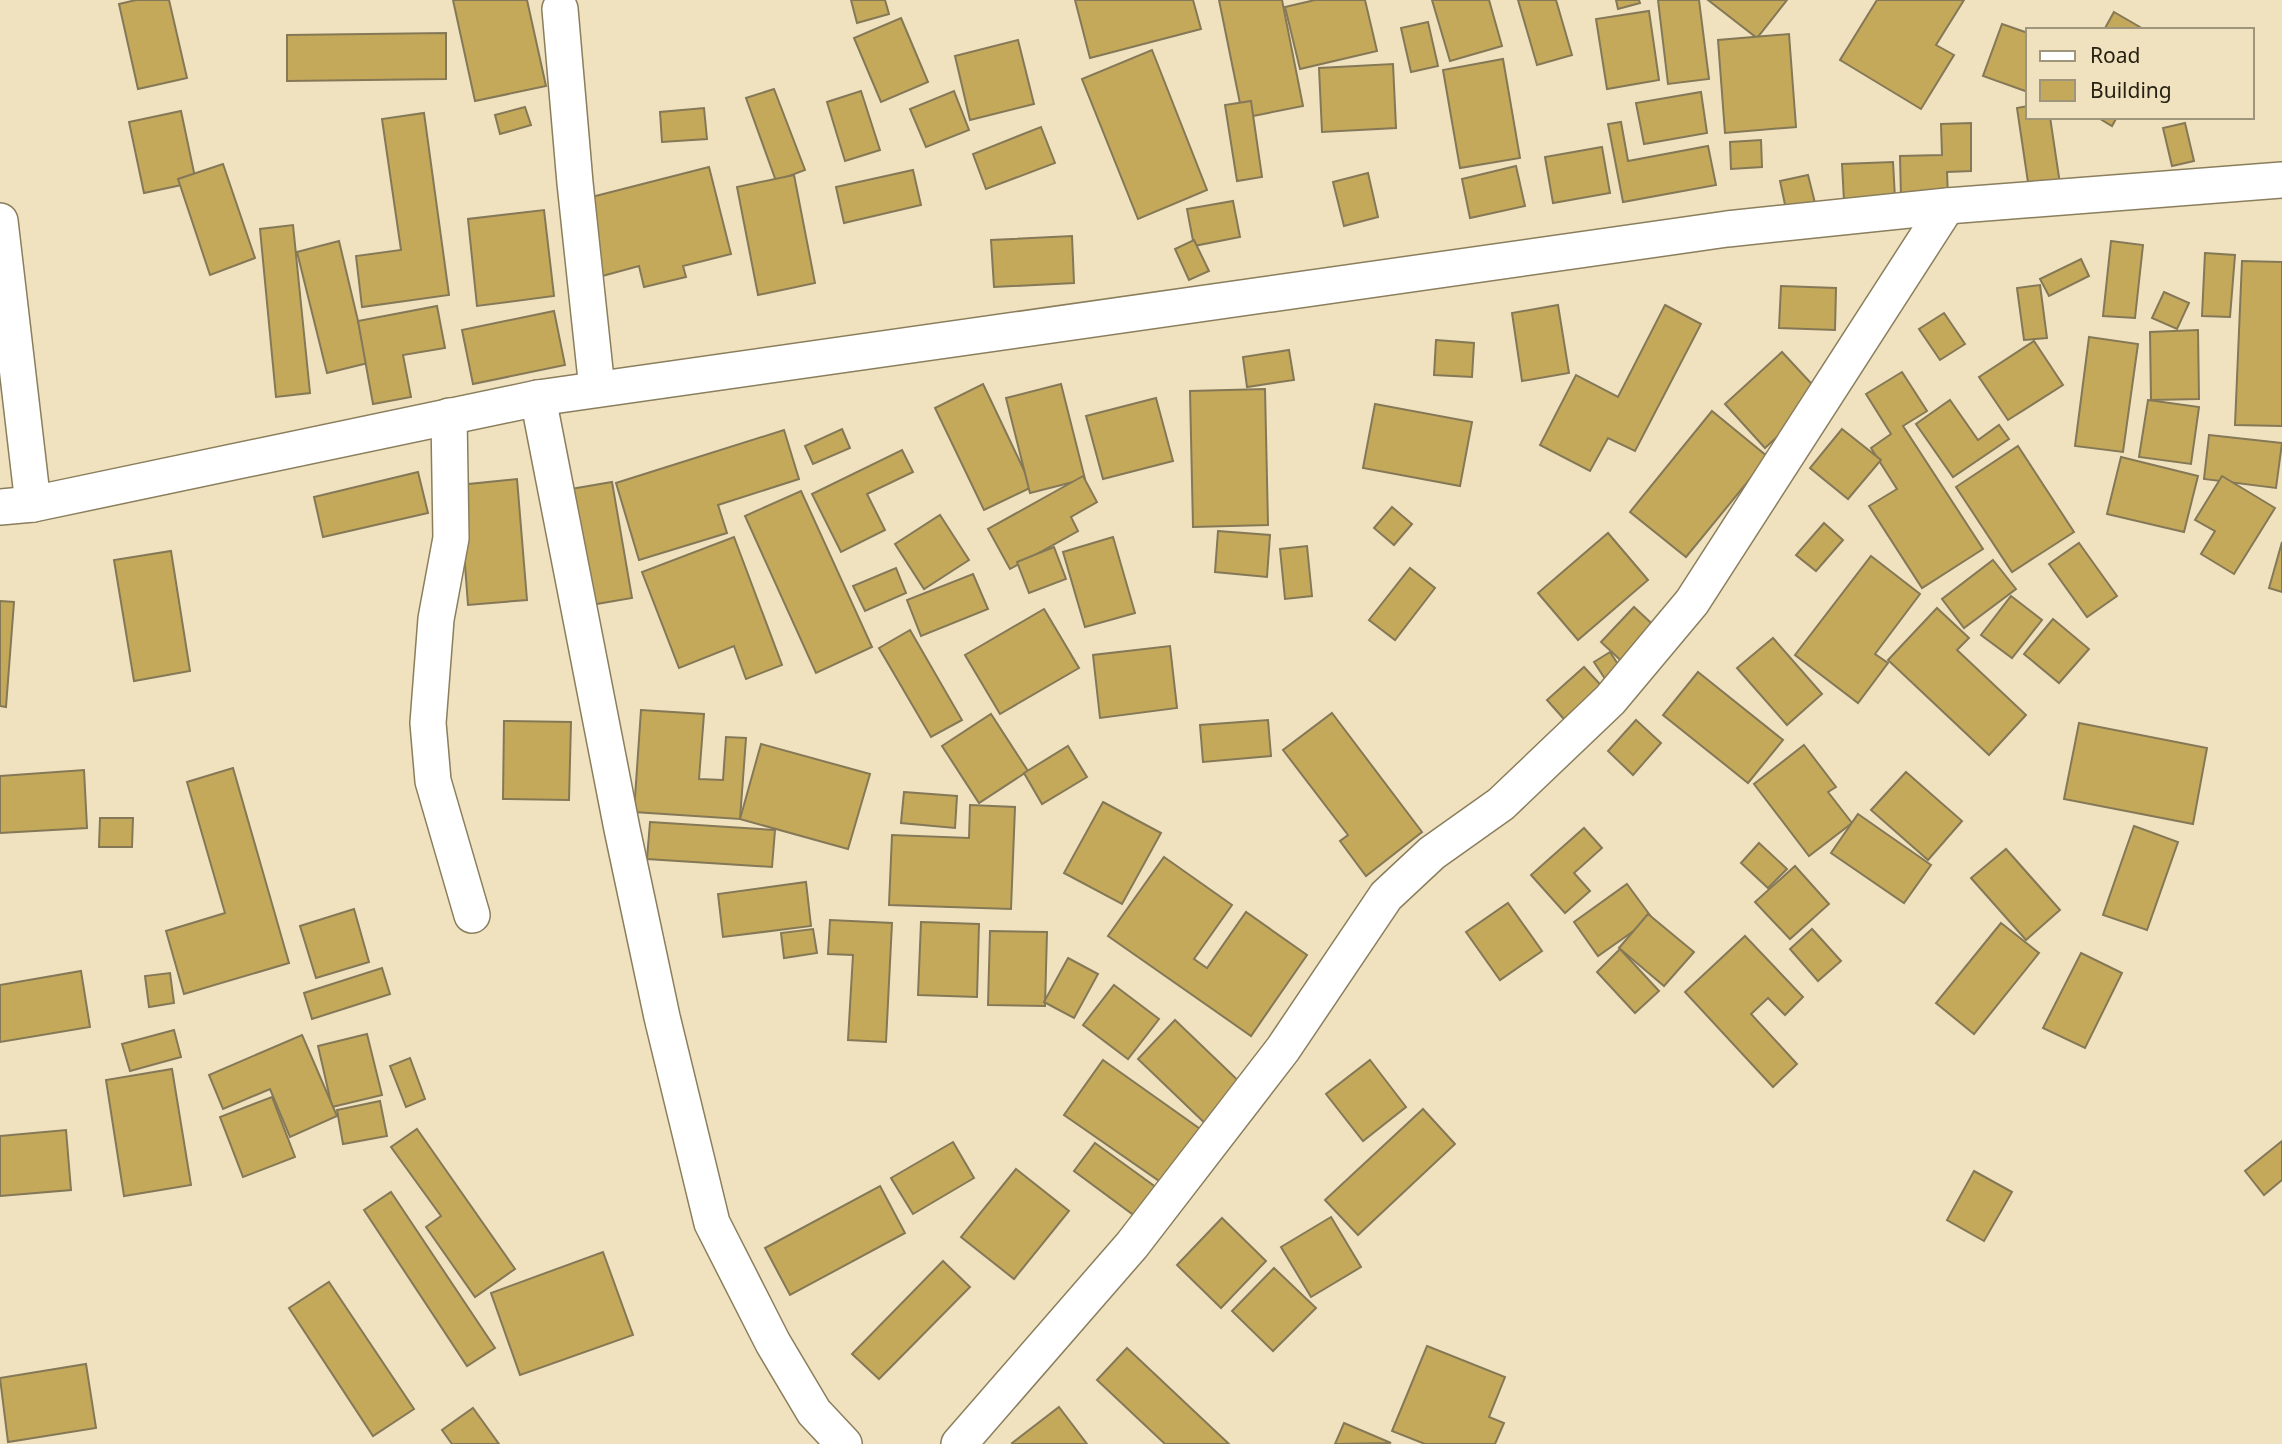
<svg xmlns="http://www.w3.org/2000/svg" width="2282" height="1444" viewBox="0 0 2282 1444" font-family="'Noto Sans',sans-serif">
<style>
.building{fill:#c5a95b;stroke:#847857;stroke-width:2}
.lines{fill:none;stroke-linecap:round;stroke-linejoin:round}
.minor-casing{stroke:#8a7e5d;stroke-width:38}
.minor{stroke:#fff;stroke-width:35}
</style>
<rect width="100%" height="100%" fill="#f0e2be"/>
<g class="building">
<polygon points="136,0 169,0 187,78 138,89 119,4"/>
<polygon points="453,0 527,0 546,86 475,101"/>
<polygon points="851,0 885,0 889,14 857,23"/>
<polygon points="1075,0 1193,0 1201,29 1090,58"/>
<polygon points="1219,0 1282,0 1303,106 1243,118"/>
<polygon points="1315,0 1365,0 1377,51 1300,69 1285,7"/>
<polygon points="1432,0 1489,0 1502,46 1450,61"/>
<polygon points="1518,0 1556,0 1572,55 1537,65"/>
<polygon points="1616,0 1639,0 1640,3 1618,9"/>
<polygon points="1658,0 1699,0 1709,79 1668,84"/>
<polygon points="1708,0 1787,0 1757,38"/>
<polygon points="1877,0 1964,0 1936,45 1954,55 1921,109 1840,60"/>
<polygon points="1649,11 1659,80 1607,89 1596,19"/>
<polygon points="2114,12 2145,30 2104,30"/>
<polygon points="901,18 928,82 881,102 854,38"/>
<polygon points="1428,22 1438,66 1411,72 1401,28"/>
<polygon points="2002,24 2028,33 2028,92 1983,76"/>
<polygon points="446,33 446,79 287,81 287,35"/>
<polygon points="1789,34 1796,127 1725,133 1718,40"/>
<polygon points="1018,40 1034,104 970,120 955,56"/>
<polygon points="1152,50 1207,190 1138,219 1082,79"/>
<polygon points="1503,59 1520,158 1460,168 1443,70"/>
<polygon points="1393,64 1396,128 1322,132 1319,68"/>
<polygon points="774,89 805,170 776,181 746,98"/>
<polygon points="861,91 880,150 845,161 827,102"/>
<polygon points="954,91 969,130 926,147 910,109"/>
<polygon points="1701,92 1707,133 1644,144 1636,103"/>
<polygon points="1251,101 1262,177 1237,181 1225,105"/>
<polygon points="2028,106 2028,117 2050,117 2060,184 2029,189 2017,108"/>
<polygon points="525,107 531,125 500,134 495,115"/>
<polygon points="704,108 707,139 662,142 660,112"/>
<polygon points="181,111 196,182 144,193 129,122"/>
<polygon points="424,113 449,295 362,307 356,256 401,250 382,119"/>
<polygon points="2097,117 2117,117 2112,126"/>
<polygon points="1621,122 1628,161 1708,146 1716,185 1623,202 1608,124"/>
<polygon points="1971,123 1971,171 1947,172 1948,196 1901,197 1900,156 1942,155 1941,124"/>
<polygon points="2185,123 2194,161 2172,166 2163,128"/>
<polygon points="1041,127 1055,163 986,189 973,154"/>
<polygon points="1761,140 1762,167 1731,169 1730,142"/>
<polygon points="1602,147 1610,193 1553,203 1545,157"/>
<polygon points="1893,162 1895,198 1844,201 1842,164"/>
<polygon points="223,164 255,258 210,275 178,179"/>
<polygon points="1516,166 1525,206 1470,218 1462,179"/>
<polygon points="709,167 731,254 683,266 686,277 644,287 639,266 595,278 576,201"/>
<polygon points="913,170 921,205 844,223 836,187"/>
<polygon points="1368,173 1378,217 1344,226 1333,182"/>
<polygon points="794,175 815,283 758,295 737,187"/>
<polygon points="1808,175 1816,207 1787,214 1780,181"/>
<polygon points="1233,201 1240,237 1194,246 1187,209"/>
<polygon points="544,210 554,296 477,306 468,219"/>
<polygon points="293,225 310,393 276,397 260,229"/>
<polygon points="1072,236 1074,283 994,287 991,240"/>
<polygon points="1194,240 1209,271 1189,280 1175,249"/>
<polygon points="339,241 368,363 327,373 297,252"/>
<polygon points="2111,241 2143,245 2135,318 2103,316"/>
<polygon points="2205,253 2235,255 2230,317 2202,316"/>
<polygon points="2081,259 2089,276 2049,296 2040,279"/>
<polygon points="2242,261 2282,262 2282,426 2235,425"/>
<polygon points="2040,285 2047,338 2024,340 2017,288"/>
<polygon points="1781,286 1836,288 1835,330 1779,328"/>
<polygon points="2164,292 2189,303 2177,329 2152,318"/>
<polygon points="1558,305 1569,373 1522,381 1512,313"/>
<polygon points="1665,305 1701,324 1635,451 1608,438 1590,471 1540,445 1576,375 1618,397"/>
<polygon points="437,306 445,348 403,355 411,397 373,404 358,321"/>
<polygon points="554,311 565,365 473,384 462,330"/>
<polygon points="1944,313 1965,344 1940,360 1919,329"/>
<polygon points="2198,330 2199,399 2151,400 2150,332"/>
<polygon points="2089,337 2138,344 2123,452 2075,446"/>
<polygon points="1436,340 1474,343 1472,377 1434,375"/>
<polygon points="2034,341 2063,385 2008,420 1979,377"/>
<polygon points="1289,350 1294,380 1247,387 1243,357"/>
<polygon points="1782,352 1822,395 1765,448 1725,404"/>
<polygon points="1902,372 1927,411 1903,426 1983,549 1922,588 1869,506 1897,489 1871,448 1891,434 1866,394"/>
<polygon points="983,384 1032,487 984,510 935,408"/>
<polygon points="1061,384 1085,479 1030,493 1006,398"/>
<polygon points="1265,389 1268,525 1193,527 1190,391"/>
<polygon points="1156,398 1173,461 1103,479 1086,416"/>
<polygon points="1950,400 1978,440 1999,425 2009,439 1953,477 1916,424"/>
<polygon points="2148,400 2199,407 2191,464 2139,457"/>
<polygon points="1375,404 1472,422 1460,486 1363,468"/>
<polygon points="1712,411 1768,457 1686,557 1630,512"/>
<polygon points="842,429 850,448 813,464 805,446"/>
<polygon points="1842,429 1881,460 1848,499 1810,468"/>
<polygon points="784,430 799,479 718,505 727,533 639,560 616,483"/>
<polygon points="2209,435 2282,443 2276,488 2204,479"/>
<polygon points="2018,446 2074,532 2012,572 1956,487"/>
<polygon points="902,450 913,472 867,494 885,530 841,552 812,494"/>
<polygon points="2121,457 2198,476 2184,532 2107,514"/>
<polygon points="418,472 428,513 323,537 314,497"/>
<polygon points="1083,476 1097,502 1071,517 1078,531 1010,569 988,529"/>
<polygon points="2222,476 2275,508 2234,574 2201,554 2215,531 2195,520"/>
<polygon points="517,479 527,600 468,605 459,485"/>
<polygon points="612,482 632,598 579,607 559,491"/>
<polygon points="801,491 872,647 816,673 745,516"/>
<polygon points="1392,507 1412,524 1394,545 1374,528"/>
<polygon points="940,515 969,560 924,589 895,544"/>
<polygon points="1824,523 1843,540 1816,571 1796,555"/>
<polygon points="1218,531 1270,535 1267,577 1215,572"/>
<polygon points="1608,533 1648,580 1578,640 1538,593"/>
<polygon points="734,537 782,665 746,679 734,646 679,668 642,572"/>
<polygon points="1113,537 1135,613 1085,627 1063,552"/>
<polygon points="2282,542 2282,592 2269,588"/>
<polygon points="2079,543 2117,596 2087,617 2049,564"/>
<polygon points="1307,546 1312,596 1285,599 1280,549"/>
<polygon points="1054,547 1066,579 1029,593 1017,562"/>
<polygon points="171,551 190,671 134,681 114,560"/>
<polygon points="1871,556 1920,594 1875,654 1888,663 1858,703 1795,655"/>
<polygon points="1993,560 2016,589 1964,628 1942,599"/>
<polygon points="896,568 906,593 865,611 853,586"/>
<polygon points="1410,568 1435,588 1395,640 1369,620"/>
<polygon points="973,574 988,609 921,636 907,600"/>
<polygon points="2011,596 2042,620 2012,658 1981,635"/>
<polygon points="0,601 14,602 6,707 0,706"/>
<polygon points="1634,607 1663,634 1630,669 1601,642"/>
<polygon points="1937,608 1969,638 1957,650 2026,715 1989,755 1888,660"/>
<polygon points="1044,609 1079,668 1000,714 965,655"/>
<polygon points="2053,619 2089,649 2059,683 2024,654"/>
<polygon points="910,630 962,720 931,737 879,648"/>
<polygon points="1773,638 1822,694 1787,725 1737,668"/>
<polygon points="1170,646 1177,708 1100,718 1093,655"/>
<polygon points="1610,652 1627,678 1611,688 1594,662"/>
<polygon points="1584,667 1609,694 1571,727 1547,700"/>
<polygon points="1698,672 1783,740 1748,783 1663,715"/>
<polygon points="641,710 704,714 699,779 723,780 726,737 746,738 740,819 634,812"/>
<polygon points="1332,713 1422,832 1366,876 1340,841 1348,835 1283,750"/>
<polygon points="991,714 1028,771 979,803 942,746"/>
<polygon points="1268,720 1271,756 1203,762 1200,725"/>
<polygon points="1636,720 1661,743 1633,775 1608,751"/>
<polygon points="504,721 571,722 569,800 503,799"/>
<polygon points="2079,723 2207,748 2193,824 2064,799"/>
<polygon points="761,744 870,774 848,849 740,819"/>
<polygon points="1804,745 1836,787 1828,792 1852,823 1809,856 1754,784"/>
<polygon points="1068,746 1087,777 1042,804 1024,773"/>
<polygon points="233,768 289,963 184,994 166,931 225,913 187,782"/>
<polygon points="84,770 87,828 0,833 0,776"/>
<polygon points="1906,772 1962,821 1928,860 1871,810"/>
<polygon points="904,792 957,796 955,828 901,823"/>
<polygon points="1103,802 1161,833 1122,904 1064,873"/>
<polygon points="970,805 1015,807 1011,909 889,905 892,835 969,838"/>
<polygon points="1858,814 1931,865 1904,903 1831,853"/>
<polygon points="100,818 133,818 132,847 99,847"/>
<polygon points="650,822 775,830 772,867 647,859"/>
<polygon points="2134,826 2178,842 2147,930 2103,915"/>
<polygon points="1584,828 1602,848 1574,873 1590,891 1565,913 1531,875"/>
<polygon points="1759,843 1787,869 1768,888 1741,863"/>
<polygon points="2006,849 2060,910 2026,940 1971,878"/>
<polygon points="1164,857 1232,905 1194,959 1207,968 1246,912 1307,955 1251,1036 1108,936"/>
<polygon points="1795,866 1829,904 1790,939 1755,902"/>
<polygon points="806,882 811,926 723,937 718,894"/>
<polygon points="1627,884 1652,918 1598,956 1574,922"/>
<polygon points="1508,903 1542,951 1500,980 1466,932"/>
<polygon points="354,909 369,962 316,978 300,926"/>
<polygon points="1648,914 1694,952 1664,986 1619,948"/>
<polygon points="830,920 892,923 886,1042 848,1040 853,955 828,954"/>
<polygon points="921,922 979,924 977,997 918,995"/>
<polygon points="2001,923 2039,953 1974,1034 1936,1003"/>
<polygon points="813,929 817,953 784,958 781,933"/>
<polygon points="1812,929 1841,961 1818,981 1790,949"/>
<polygon points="990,931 1047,932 1045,1006 988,1005"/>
<polygon points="1745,936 1803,997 1785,1015 1768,998 1751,1014 1797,1064 1773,1087 1685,992"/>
<polygon points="1620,949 1659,991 1635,1013 1597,972"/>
<polygon points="2081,953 2122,973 2085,1048 2043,1028"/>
<polygon points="1068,958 1098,974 1074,1018 1044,1002"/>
<polygon points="382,968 390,994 312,1019 304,993"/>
<polygon points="81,971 90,1027 0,1042 0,985"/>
<polygon points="170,973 174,1003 149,1007 145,976"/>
<polygon points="1114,985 1159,1019 1128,1059 1083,1025"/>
<polygon points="1175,1020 1248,1090 1211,1129 1138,1059"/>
<polygon points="174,1030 181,1057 130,1071 122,1044"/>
<polygon points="367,1034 382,1095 332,1107 318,1046"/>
<polygon points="302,1035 337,1116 290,1137 270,1089 223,1109 209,1075"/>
<polygon points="410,1058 425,1099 406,1107 390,1066"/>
<polygon points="1103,1060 1203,1131 1165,1185 1064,1115"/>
<polygon points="1370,1060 1406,1107 1363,1141 1326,1094"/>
<polygon points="172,1069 191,1185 124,1196 106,1080"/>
<polygon points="272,1097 295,1157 243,1177 220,1117"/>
<polygon points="380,1101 387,1136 343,1144 337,1110"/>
<polygon points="1423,1109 1455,1144 1358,1235 1325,1200"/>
<polygon points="417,1129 515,1269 475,1297 426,1227 441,1216 391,1147"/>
<polygon points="66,1130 71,1190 0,1196 0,1136"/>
<polygon points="2282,1141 2282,1180 2264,1195 2245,1171"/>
<polygon points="953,1142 974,1178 913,1214 891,1178"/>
<polygon points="1095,1143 1164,1193 1143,1222 1074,1171"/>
<polygon points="1016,1169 1069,1211 1014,1279 961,1237"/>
<polygon points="1974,1171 2012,1192 1984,1241 1947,1220"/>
<polygon points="880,1186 905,1233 790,1295 765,1248"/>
<polygon points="391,1192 495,1348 467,1366 364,1210"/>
<polygon points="1331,1217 1361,1267 1311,1297 1281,1247"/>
<polygon points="1222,1218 1266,1261 1221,1308 1177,1265"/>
<polygon points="603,1252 633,1335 520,1375 491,1293"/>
<polygon points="943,1261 970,1287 879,1379 852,1354"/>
<polygon points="1274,1268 1316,1308 1273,1351 1232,1311"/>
<polygon points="329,1282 414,1409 373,1436 289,1308"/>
<polygon points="1427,1346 1505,1377 1489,1417 1504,1423 1495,1444 1425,1444 1392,1431"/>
<polygon points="1127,1348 1229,1444 1165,1444 1097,1380"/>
<polygon points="86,1364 96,1428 8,1442 0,1378"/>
<polygon points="1059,1407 1087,1444 1013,1444 1012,1443"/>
<polygon points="473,1408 499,1444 452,1444 442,1430"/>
<polygon points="1344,1423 1391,1443 1335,1444"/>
</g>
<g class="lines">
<g class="minor-casing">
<g id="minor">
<polyline points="560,9 575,183 597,389"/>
<polyline points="0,221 33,504"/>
<polyline points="538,398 622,829 662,1017 712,1223 773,1343 814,1412 844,1444"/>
<polyline points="449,416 451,538 436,619 428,723 433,781 472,915"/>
<polyline points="0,507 33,504 538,398 1727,229 1947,206 2282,180"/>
<polyline points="959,1444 1132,1245 1283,1049 1386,896 1432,853 1501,804 1610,700 1692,602 1947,206"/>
</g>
</g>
<use href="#minor" class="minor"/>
</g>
<rect x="2026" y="28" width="228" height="91" fill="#f0e2be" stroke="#9f957a" stroke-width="2"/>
<rect x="2040" y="51" width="35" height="10" fill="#ffffff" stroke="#9f957a" stroke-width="2"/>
<text x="2090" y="63" font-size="21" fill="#262113">Road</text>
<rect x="2040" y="80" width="35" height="21" fill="#c5a95b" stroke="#9f957a" stroke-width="2"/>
<text x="2090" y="98" font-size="21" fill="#262113">Building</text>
</svg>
